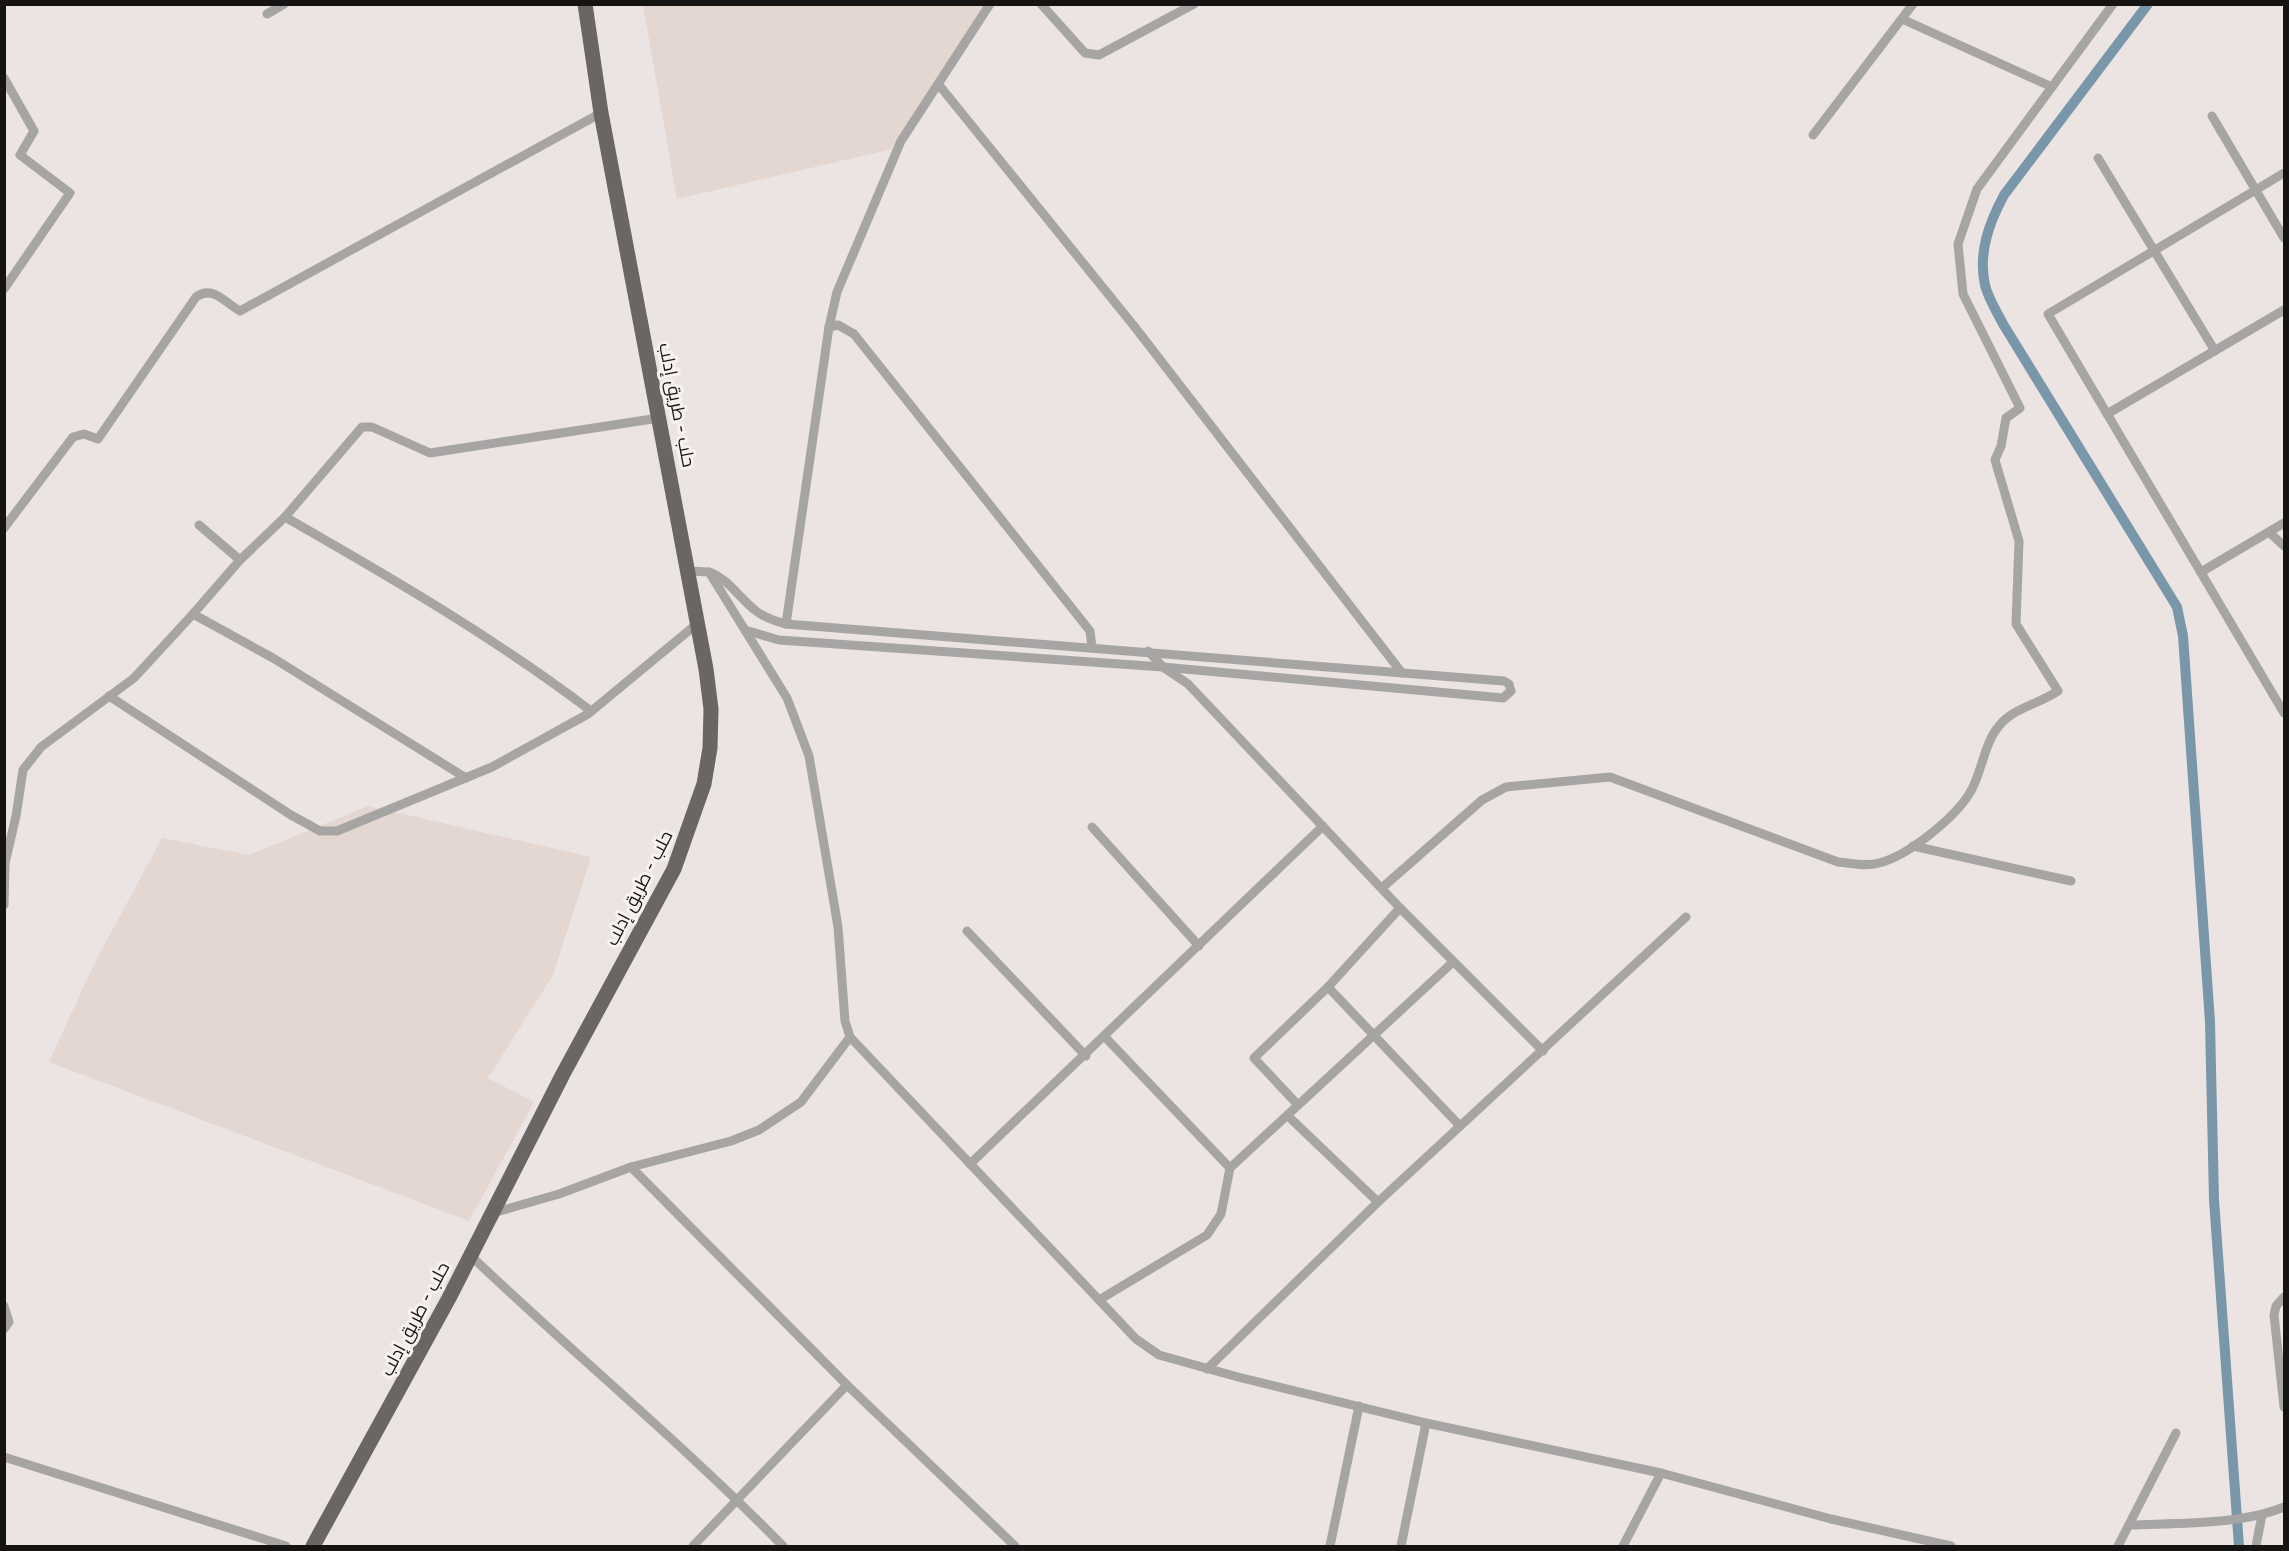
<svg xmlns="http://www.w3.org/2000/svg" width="2289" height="1551" viewBox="0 0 2289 1551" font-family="'Fira Sans',Cairo,sans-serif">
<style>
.built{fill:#e4d6d1}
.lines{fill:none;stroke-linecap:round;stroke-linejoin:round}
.canal{stroke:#7a96a9;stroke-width:10}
.minor{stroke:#a7a5a4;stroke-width:9}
.trunk{stroke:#6a6663;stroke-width:15}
.labels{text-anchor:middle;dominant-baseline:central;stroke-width:6;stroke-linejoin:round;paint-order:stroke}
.street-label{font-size:18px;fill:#161413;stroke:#f8f2ef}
</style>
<rect width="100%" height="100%" fill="#ebe4e2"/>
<g class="built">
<polygon points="643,5 987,5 892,149 677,199"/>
<polygon points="368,806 591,857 553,975 488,1078 534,1102 469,1221 49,1062 94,964 162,838 249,855"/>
</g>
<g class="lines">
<path class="canal" d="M 2148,4 L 2004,195 C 1989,223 1978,253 1985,285 C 1988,298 1997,312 2003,324 L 2177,607 L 2183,636 L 2210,1022 L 2214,1200 L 2239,1546"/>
<g class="minor">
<polyline points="1041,4 1085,53 1099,55 1194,4"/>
<polyline points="267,14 284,4"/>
<polyline points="1902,19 2052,87"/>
<polyline points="4,78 34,131 20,155 70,193 4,289"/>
<polyline points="939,85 1134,326 1402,673"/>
<polyline points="2212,116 2284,238"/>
<polyline points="1813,135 1913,4"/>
<polyline points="2098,158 2215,351"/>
<polyline points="2284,173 2048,314 2284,713"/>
<polyline points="829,327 838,325 854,334 1090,631 1092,647"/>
<polyline points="2107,414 2284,310"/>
<path d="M 285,517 C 390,577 495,638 591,711"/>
<polyline points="199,525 240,560"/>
<path d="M 4,528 L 73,437 L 84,434 L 98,439 L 196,297 C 213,285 224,302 240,311 L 601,113"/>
<polyline points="2269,532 2284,546"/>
<path d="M 709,572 C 730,580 739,598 756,611 C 765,618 775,621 786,624 L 1504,681 L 1509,684 L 1511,691 L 1503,698 L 1163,667 L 779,640 L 745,630"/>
<polyline points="2201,572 2284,523"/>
<polyline points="193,614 240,560 285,517 362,427 372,427 430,453 659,418"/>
<polyline points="786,624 829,327 837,292 901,141 990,4"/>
<polyline points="1148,651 1163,667 1188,684 1400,908 1543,1051"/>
<polyline points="109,696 291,815 320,831 337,831 492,767 588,714 698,623"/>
<polyline points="1092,827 1199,946"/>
<polyline points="1913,846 2071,881"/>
<path d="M 1383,887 L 1482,800 L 1506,787 L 1610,777 L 1838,862 C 1851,863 1866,867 1879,863 C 1908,856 1958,816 1972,789 C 1982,770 1985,742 1999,726 C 2013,708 2039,704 2058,691 L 2016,624 L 2019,541 L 1995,460 L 2001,446 L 2006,418 L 2020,408 L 1963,294 L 1958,244 L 1977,189 L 2113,4"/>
<polyline points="4,905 5,863 16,816 23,770 41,747 134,678 193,614 273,658 466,778"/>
<polyline points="967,931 1086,1056"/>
<polyline points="1328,987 1460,1126"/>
<polyline points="850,1037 1136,1339 1159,1355 1238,1377 1426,1423 1661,1473 1831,1519 1951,1546"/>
<polyline points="1105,1037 1230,1168"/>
<polyline points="1298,1105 1254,1058 1328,987 1400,908"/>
<polyline points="1288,1116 1378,1202"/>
<polyline points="970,1164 1323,826"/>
<polyline points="631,1167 847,1385 1015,1546"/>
<polyline points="493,1213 559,1194 631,1167 731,1141 759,1130 801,1102 850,1037 845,1021 838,927 809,756 787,698 709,572 689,571"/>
<path d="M 471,1256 C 574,1354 684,1445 783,1546"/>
<polyline points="2284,1297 2276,1306 2274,1315 2284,1407"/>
<polyline points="1099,1300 1207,1235 1221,1214 1230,1168 1453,962"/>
<polyline points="4,1306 9,1322 4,1329"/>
<polyline points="1207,1369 1378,1202 1686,917"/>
<polyline points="4,1457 286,1546"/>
<path d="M 2130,1525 C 2178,1523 2240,1525 2284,1507"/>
<polyline points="693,1546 847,1385"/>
<polyline points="1330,1546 1359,1406"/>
<polyline points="1401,1546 1426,1423"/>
<polyline points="1623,1546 1661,1473"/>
<polyline points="2118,1546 2176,1433"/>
<polyline points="2256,1546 2262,1515"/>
</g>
<polyline class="trunk" points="313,1546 449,1298 563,1074 674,869 704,784 710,748 711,709 706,669 601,113 585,4"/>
</g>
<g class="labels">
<g class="street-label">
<text transform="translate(677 405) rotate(79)">حلب - طريق إدلب</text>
<text transform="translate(639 888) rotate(-63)">حلب - طريق إدلب</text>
<text transform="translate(415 1319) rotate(-62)">حلب - طريق إدلب</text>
</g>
</g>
<rect width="2289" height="1551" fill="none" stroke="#161413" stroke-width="12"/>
</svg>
